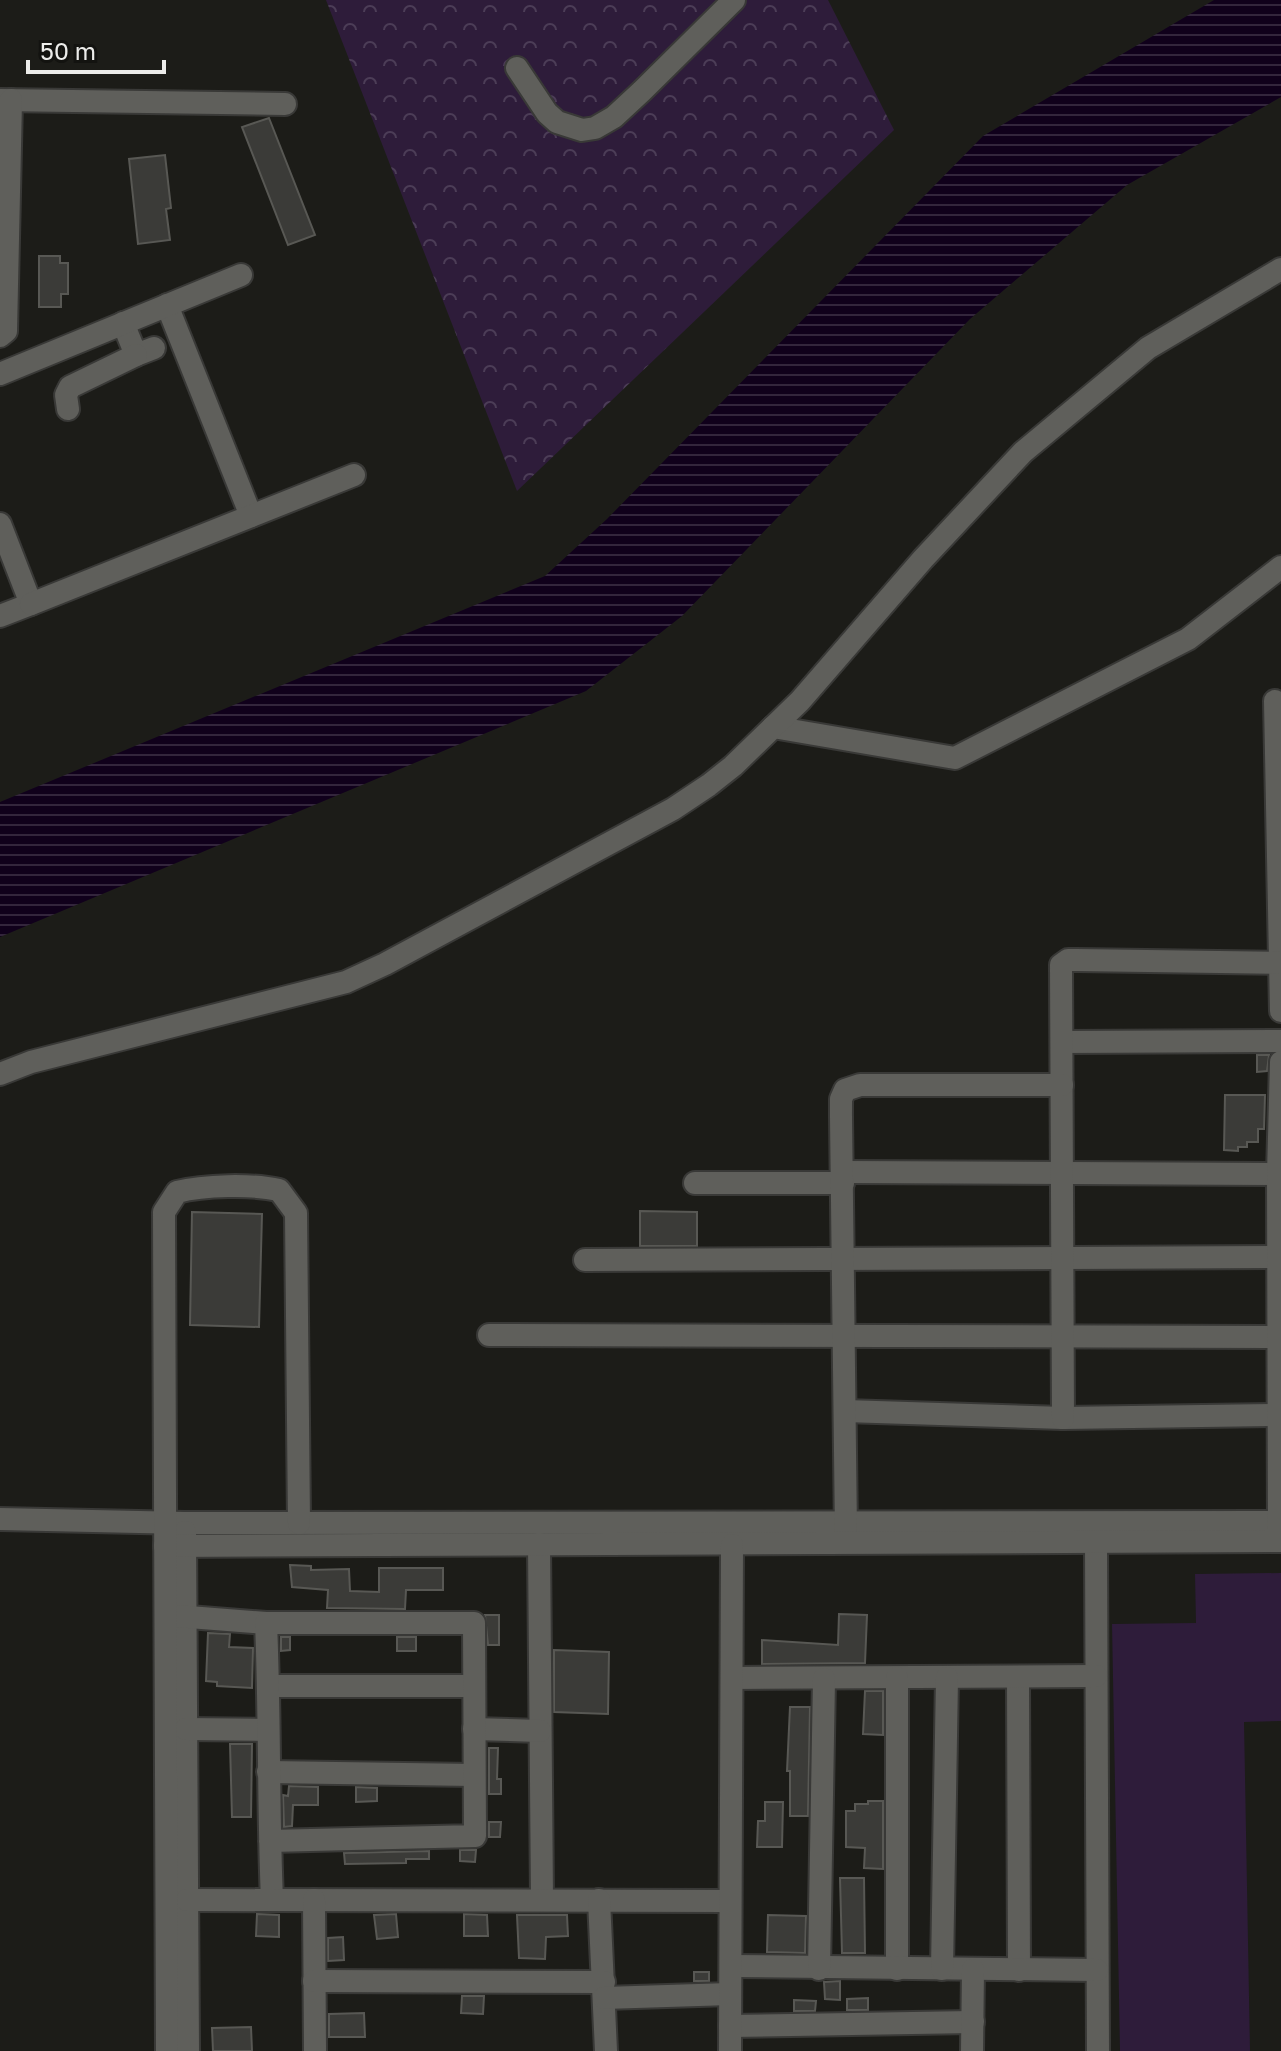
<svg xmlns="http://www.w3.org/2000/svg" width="1281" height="2051" viewBox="0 0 1281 2051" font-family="'Golos Text',sans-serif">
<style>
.forest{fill:url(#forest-crowns)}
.green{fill:#2e1c3a}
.water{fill:url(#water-rules)}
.building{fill:#3b3b38;stroke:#585854;stroke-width:2}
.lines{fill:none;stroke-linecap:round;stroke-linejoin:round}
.minor-casing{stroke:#393937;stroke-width:26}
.minor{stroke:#5f5f5b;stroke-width:22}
</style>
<defs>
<pattern id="forest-crowns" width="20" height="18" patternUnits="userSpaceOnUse" patternTransform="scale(2)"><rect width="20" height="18" fill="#2e1c3a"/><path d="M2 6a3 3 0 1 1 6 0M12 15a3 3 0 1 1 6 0" fill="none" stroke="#4c3d57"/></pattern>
<pattern id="water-rules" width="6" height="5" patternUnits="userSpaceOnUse" patternTransform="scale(2)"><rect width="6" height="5" fill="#10001b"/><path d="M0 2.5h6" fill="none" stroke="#33253c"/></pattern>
</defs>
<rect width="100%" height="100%" fill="#1c1c18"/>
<polygon class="forest" points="326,0 828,0 894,130 517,491"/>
<polygon class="green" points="1281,1573 1281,1721 1244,1722 1250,2051 1120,2051 1112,1624 1196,1623 1195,1574"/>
<polygon class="water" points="1214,0 1281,0 1281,97 1127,185 970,319 682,616 586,691 0,937 0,802 545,576 607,519 983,136"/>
<g class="building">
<polygon points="269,118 315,235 288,245 242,127"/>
<polygon points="165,155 171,208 166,209 170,240 138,244 129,159"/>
<polygon points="39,256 60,256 60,263 68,263 68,294 61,294 61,307 39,307"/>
<polygon points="1257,1055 1269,1055 1267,1071 1257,1072"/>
<polygon points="1225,1095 1265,1095 1264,1129 1258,1129 1258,1142 1247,1142 1247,1147 1238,1147 1238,1151 1224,1150"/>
<polygon points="640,1211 697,1212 697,1246 640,1246"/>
<polygon points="192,1212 262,1214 259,1327 190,1325"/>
<polygon points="290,1565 311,1566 311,1570 349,1569 350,1591 379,1592 379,1568 443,1568 443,1590 406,1590 405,1609 327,1608 328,1590 292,1587"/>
<polygon points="839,1614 867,1615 865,1663 762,1664 762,1640 838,1645"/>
<polygon points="485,1615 499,1615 499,1645 488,1645"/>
<polygon points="208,1633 230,1634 229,1647 253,1648 252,1688 217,1686 217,1682 206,1681"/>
<polygon points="281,1637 290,1637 290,1650 281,1651"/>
<rect x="397" y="1637" width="19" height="14"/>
<polygon points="554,1650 609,1652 608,1714 554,1712"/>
<polygon points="865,1691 883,1691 883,1735 863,1734"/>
<polygon points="790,1707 810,1707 808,1816 790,1816 790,1771 787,1771"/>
<polygon points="230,1744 252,1744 251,1817 232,1817"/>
<polygon points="489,1748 498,1748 497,1779 501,1779 501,1794 489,1794"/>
<polygon points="289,1786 318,1787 318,1805 293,1805 292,1826 284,1827 283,1795 288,1796"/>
<polygon points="356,1787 377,1788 377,1801 356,1802"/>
<polygon points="868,1801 883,1801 883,1869 864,1868 865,1848 846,1847 846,1811 855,1811 855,1804 868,1804"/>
<polygon points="765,1802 783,1802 782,1847 757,1847 758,1821 765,1821"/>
<polygon points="489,1822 501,1822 500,1837 489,1837"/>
<polygon points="460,1850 476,1850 475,1862 460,1861"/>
<polygon points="429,1851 429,1859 406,1859 406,1863 345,1864 344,1853"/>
<polygon points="840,1878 864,1878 865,1953 842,1953"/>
<polygon points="257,1914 279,1915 279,1937 256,1936"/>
<polygon points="396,1914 398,1937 377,1939 374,1915"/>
<polygon points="464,1914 487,1915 488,1936 464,1936"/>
<polygon points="517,1915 567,1915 568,1936 546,1937 545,1959 519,1958"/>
<polygon points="768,1915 806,1916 805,1953 767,1952"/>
<polygon points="343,1937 344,1960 328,1961 328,1938"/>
<rect x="694" y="1972" width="15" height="9"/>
<polygon points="840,1981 840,2000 825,1999 824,1982"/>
<polygon points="462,1996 484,1996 483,2014 461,2013"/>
<polygon points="868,1998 868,2010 847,2010 847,1999"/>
<polygon points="794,2000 816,2001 815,2011 794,2011"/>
<polygon points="364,2013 365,2037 329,2037 329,2014"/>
<polygon points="251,2027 252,2051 213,2051 212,2028"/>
</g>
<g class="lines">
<g class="minor-casing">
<g id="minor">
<polyline points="517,68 547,113 557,122 582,130 595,128 614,117 642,91 734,0"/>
<polyline points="0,100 285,104"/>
<polyline points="167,305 251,516"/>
<polyline points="123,323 136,355 154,348"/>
<polyline points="0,336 6,331 11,100"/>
<polyline points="0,374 241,275"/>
<polyline points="68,409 66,395 70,387 136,355"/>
<polyline points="0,524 31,604 0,616"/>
<polyline points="31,604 354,475"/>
<polyline points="1275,701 1281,1011"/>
<polyline points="773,727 955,758 1188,639 1281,567"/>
<polyline points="1062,1042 1281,1041"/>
<polyline points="0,1074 31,1062 346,982 385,964 673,809 709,785 733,766 800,701 923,559 1023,452 1148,348 1281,269"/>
<polyline points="844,1172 1278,1174"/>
<polyline points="695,1183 843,1183"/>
<polyline points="585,1260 1279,1257"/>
<polyline points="489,1335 1278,1337"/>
<polyline points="845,1411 1063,1418 1279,1415"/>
<polyline points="1063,1418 1061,965 1068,960 1076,960 1281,963"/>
<polyline points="0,1519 185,1523 1281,1522"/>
<polyline points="185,1532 188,2051"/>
<polyline points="846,1534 841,1117 841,1099 845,1090 860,1085 1062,1085"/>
<polyline points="1279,1536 1278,1174 1281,1062"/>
<polyline points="1096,1543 1098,2051"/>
<polyline points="539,1544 542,1900"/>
<polyline points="165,1546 1281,1541"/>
<polyline points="176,1616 266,1623"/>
<polyline points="1018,1677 1019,1970"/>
<polyline points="732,1678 1096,1676"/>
<polyline points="897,1678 897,1969"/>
<polyline points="269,1686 473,1686"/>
<polyline points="186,1729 268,1730"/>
<polyline points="474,1729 540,1731"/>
<polyline points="268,1772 474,1775"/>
<path d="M 270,1841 L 475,1836 L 474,1623 L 266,1623 C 270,1715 268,1807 272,1900"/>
<polyline points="187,1900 730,1901"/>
<polyline points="314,1900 315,2051"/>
<polyline points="599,1900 606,2051"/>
<polyline points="731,1966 1097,1970"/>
<polyline points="819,1969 824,1679"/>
<polyline points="942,1969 947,1678"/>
<polyline points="314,1981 604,1982"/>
<polyline points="604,1998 730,1994"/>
<polyline points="730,2026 973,2022"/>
<path d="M 167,2051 L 164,1212 L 177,1192 C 204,1185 252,1184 279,1190 L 296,1213 L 299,1523"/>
<polyline points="730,2051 732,1545"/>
<polyline points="972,2051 973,1970"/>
</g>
</g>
<use href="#minor" class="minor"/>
</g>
<path d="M28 60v12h136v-12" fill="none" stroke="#ececea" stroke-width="4"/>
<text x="40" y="60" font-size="24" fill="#ececea" stroke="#131310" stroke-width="6" paint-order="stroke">50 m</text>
</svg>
